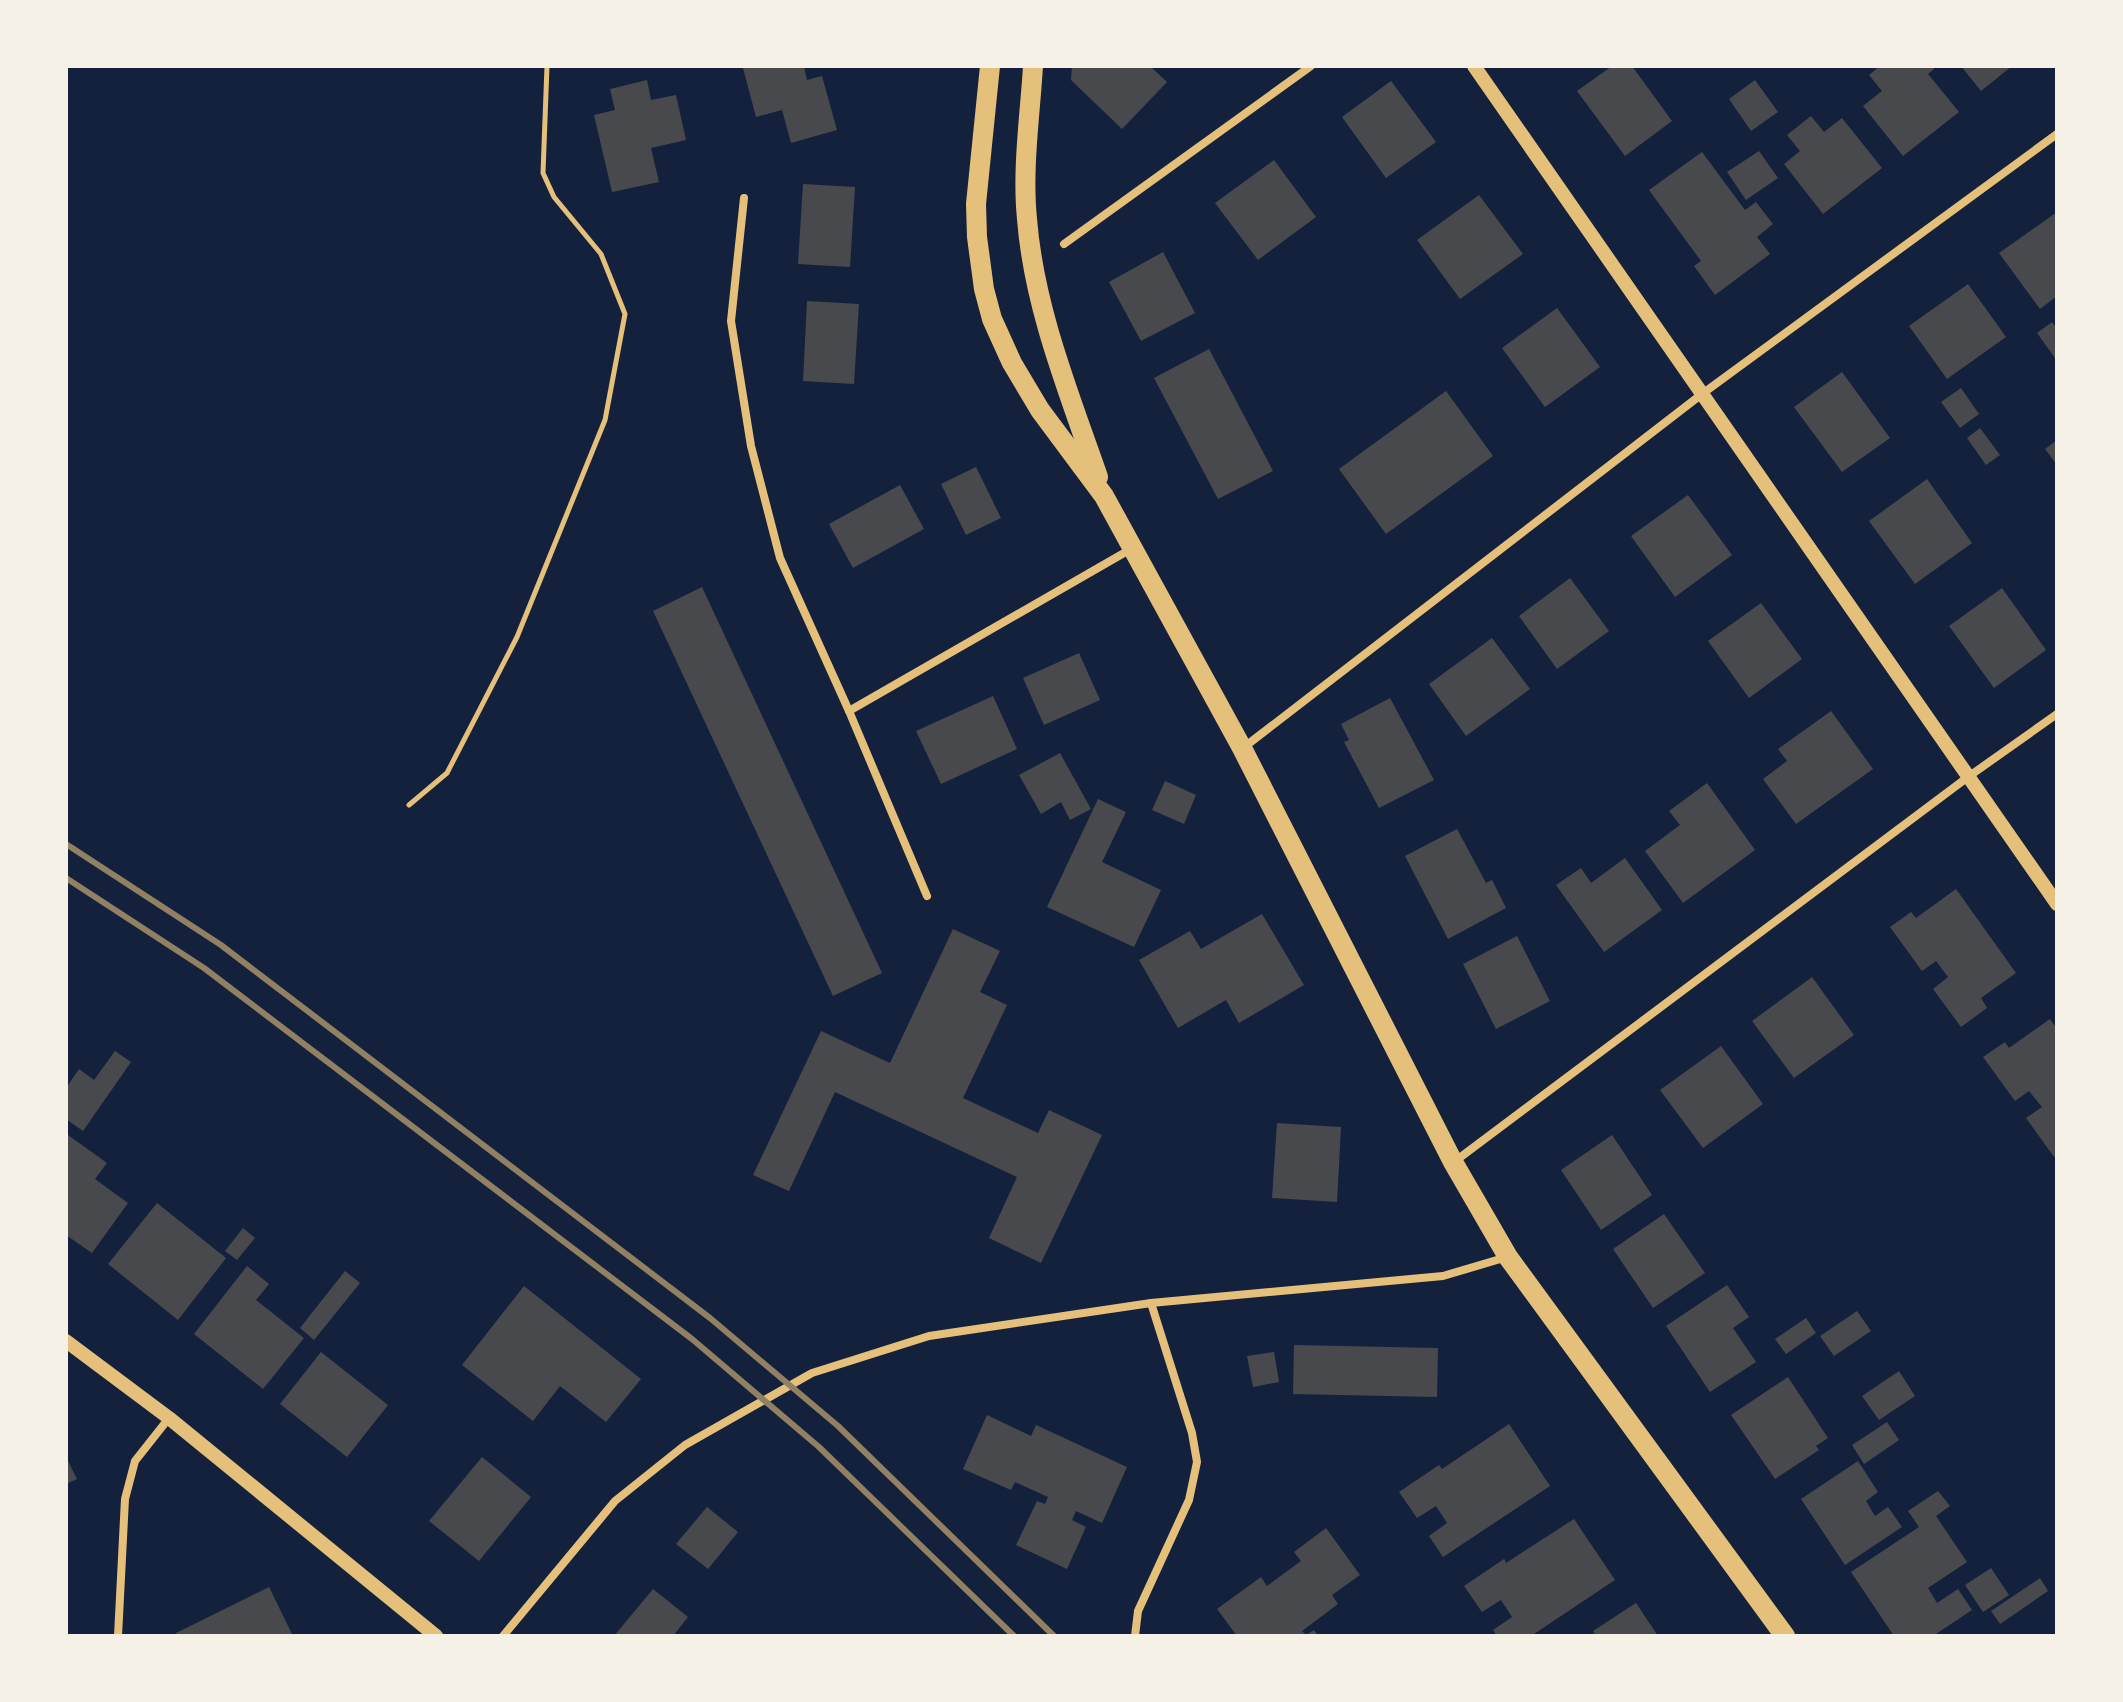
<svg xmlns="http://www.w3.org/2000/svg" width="2123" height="1702" viewBox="0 0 2123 1702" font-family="Helvetica,sans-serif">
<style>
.building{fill:#48494c}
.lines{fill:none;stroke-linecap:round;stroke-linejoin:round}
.path{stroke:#e5c07b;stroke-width:5}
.minor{stroke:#e5c07b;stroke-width:8}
.tertiary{stroke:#e5c07b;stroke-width:14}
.primary{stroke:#e5c07b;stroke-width:20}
.rail{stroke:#918062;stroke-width:6}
</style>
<rect width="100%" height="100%" fill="#14213d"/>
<g class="building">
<polygon points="750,66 804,66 807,80 822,76 837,130 791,143 782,110 756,117 743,68"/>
<polygon points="1072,66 1150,66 1167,82 1122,129 1071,80"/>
<polygon points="1612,66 1632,66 1672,121 1625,156 1577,91"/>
<polygon points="1880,66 1932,66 1934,69 1928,74 1959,112 1903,156 1863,106 1882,91 1869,75"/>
<polygon points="1961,66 2012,66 1981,91"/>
<polygon points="647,80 651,100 676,95 686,140 651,148 659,182 612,192 594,115 615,110 610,89"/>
<polygon points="1755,80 1778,112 1751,131 1729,99"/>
<polygon points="1391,81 1436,142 1386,178 1342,117"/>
<polygon points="1811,116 1824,132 1842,118 1882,168 1823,214 1784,164 1800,151 1787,135"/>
<polygon points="1759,151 1778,178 1746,200 1727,172"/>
<polygon points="1702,152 1745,210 1756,202 1773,224 1757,237 1770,254 1715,295 1694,266 1701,261 1649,190"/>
<polygon points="1274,160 1316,217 1258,260 1215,203"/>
<polygon points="803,184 855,187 850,267 798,264"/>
<polygon points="1479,195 1523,254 1460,299 1417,240"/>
<polygon points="2057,212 2057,296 2040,309 1999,253"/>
<polygon points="1163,252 1195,313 1141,341 1109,282"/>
<polygon points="1968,284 2006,337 1947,379 1909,326"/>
<polygon points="807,301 859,304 854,384 803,381"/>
<polygon points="1557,308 1600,367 1545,407 1502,348"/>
<polygon points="2052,322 2057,329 2057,361 2037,333"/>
<polygon points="1209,349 1273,471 1218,499 1154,378"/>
<polygon points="1842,372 1890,438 1842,472 1794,407"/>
<polygon points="1961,388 1979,414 1960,428 1941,402"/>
<polygon points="1446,391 1493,456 1386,534 1339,469"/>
<polygon points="1980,428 2000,455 1986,465 1967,438"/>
<polygon points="2057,440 2057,465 2045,449"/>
<polygon points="976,467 1001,518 966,535 941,484"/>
<polygon points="1927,479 1972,543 1915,584 1869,521"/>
<polygon points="900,485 924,529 853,568 829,524"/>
<polygon points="1688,495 1732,555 1675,597 1631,536"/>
<polygon points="1570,578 1609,631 1557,669 1519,616"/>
<polygon points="702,587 882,973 833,996 653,611"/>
<polygon points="2002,588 2046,650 1994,688 1949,626"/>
<polygon points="1761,603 1802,659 1749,698 1708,641"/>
<polygon points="1492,638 1530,689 1466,736 1429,684"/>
<polygon points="1079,653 1100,700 1044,725 1023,678"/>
<polygon points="993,696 1017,749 941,784 916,731"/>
<polygon points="1390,698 1434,780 1379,808 1344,742 1349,740 1341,724"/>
<polygon points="1831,711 1873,769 1796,824 1763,779 1787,761 1778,749"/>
<polygon points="1060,753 1091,809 1070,820 1061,802 1041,814 1019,775"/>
<polygon points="1165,781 1196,795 1184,824 1152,810"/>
<polygon points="1707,783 1755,850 1683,903 1645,851 1680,825 1669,811"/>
<polygon points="1098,799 1126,812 1102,862 1161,890 1134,947 1047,907"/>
<polygon points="1457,829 1486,883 1492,880 1506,908 1448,939 1405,856"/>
<polygon points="1625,858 1662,910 1604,952 1556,885 1581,868 1591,883"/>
<polygon points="1956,889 2016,973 1981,998 1987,1008 1961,1027 1933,989 1948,977 1936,961 1922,971 1890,927 1911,912 1916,918"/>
<polygon points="1262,914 1304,985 1239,1023 1226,1000 1178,1028 1139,960 1190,931 1201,949"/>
<polygon points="953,929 1000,951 980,992 1007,1005 963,1098 1038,1133 1049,1110 1102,1135 1041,1263 989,1238 1017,1177 835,1092 789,1191 753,1175 821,1031 890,1063"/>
<polygon points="1517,936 1550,1001 1496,1029 1463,964"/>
<polygon points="1812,977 1854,1035 1794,1078 1752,1021"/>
<polygon points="2050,1019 2057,1029 2057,1155 2054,1157 2026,1118 2042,1107 2029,1091 2015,1101 1983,1057 2005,1042 2009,1048"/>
<polygon points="1721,1046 1763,1104 1703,1148 1660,1090"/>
<polygon points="115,1051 131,1062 83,1131 66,1119 66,1088 79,1069 94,1080"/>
<polygon points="1277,1123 1341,1127 1337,1202 1272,1198"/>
<polygon points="68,1135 107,1163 95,1179 128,1203 92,1253 66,1235"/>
<polygon points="1612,1135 1652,1195 1601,1230 1561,1170"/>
<polygon points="157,1203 226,1258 178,1320 108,1264"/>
<polygon points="1664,1214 1705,1273 1653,1308 1613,1249"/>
<polygon points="243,1228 255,1238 237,1260 225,1251"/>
<polygon points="247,1266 269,1284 256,1300 304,1338 263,1389 194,1334"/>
<polygon points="345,1271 360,1283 314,1340 300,1328"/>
<polygon points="1727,1285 1749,1317 1733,1328 1756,1362 1710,1392 1666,1326"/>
<polygon points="524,1286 641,1379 606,1422 560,1386 533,1421 462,1365"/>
<polygon points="1857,1311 1871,1331 1834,1356 1820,1336"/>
<polygon points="1806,1318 1816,1333 1786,1354 1775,1339"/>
<polygon points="1294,1345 1438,1348 1437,1397 1293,1394"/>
<polygon points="321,1352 388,1405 347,1457 280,1404"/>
<polygon points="1274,1352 1279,1382 1253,1387 1247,1356"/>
<polygon points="1899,1371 1915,1396 1879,1420 1862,1396"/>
<polygon points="1788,1377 1828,1438 1816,1446 1819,1450 1775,1479 1731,1415"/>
<polygon points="987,1415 1031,1436 1036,1425 1127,1467 1102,1523 1076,1511 1072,1520 1086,1527 1067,1569 1016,1545 1037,1501 1045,1504 1048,1497 1015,1482 1011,1490 963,1469"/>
<polygon points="1887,1422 1899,1440 1864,1464 1852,1445"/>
<polygon points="1509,1424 1550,1486 1443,1557 1429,1536 1447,1523 1436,1506 1417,1518 1399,1492 1439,1465 1442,1469"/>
<polygon points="66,1457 77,1479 66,1484"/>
<polygon points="482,1457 531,1497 479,1561 429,1521"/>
<polygon points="1858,1461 1878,1492 1866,1501 1875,1516 1888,1507 1902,1527 1845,1565 1801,1499"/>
<polygon points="1938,1491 1950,1506 1936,1516 1967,1562 1928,1588 1937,1603 1958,1589 1972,1610 1933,1636 1894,1636 1851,1572 1919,1527 1908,1511"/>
<polygon points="707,1507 738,1532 708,1569 676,1544"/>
<polygon points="1574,1519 1615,1580 1531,1636 1497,1636 1493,1630 1512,1617 1501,1600 1482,1612 1464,1586 1504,1559 1506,1563"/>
<polygon points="1326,1528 1360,1575 1332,1595 1338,1604 1302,1631 1306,1635 1314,1630 1318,1636 1237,1636 1217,1609 1261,1577 1267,1586 1301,1561 1294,1552"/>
<polygon points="1991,1568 2009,1595 1983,1612 1965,1585"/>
<polygon points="2040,1578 2048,1591 2000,1624 1991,1611"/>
<polygon points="269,1587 293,1636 177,1636 176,1633"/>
<polygon points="653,1589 688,1617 673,1636 614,1636"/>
<polygon points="1636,1603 1658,1636 1596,1636 1593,1631"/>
</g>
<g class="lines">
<polyline class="path" points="409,805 447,773 517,637 605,420 625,314 601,254 554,197 543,173 547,66"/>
<g class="minor">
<polyline points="744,198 731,321 751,446 780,558 849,711 927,896"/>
<polyline points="1064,244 1311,66"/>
<polyline points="849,711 1131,549"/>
<polyline points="1243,748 1702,394 2057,134"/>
<polyline points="1454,1162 1968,777 2057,714"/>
<polyline points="118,1636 125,1499 135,1461 169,1418"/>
<polyline points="503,1636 615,1501 685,1445 812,1373 929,1336 1151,1303 1443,1276 1507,1257"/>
<polyline points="1135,1636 1138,1611 1189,1500 1197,1462 1192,1433 1151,1303"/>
</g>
<g class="tertiary">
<polyline points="1474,66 2057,904"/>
<polyline points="66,1341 169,1418 436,1636"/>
</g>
<g class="primary">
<polyline points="990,66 976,204 977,237 984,289 992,319 1012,363 1040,410 1104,496 1242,748 1453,1162 1508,1257 1785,1636"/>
<path d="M 1033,66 C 1030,116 1022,169 1027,219 C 1034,308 1069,393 1098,477"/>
</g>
<g class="rail">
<polyline points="66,844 221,945 710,1318 838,1426 1054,1636"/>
<polyline points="66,878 204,968 692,1339 819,1447 1014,1636"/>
</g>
</g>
<rect width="2123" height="1702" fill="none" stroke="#f6f1e7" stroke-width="136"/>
</svg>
